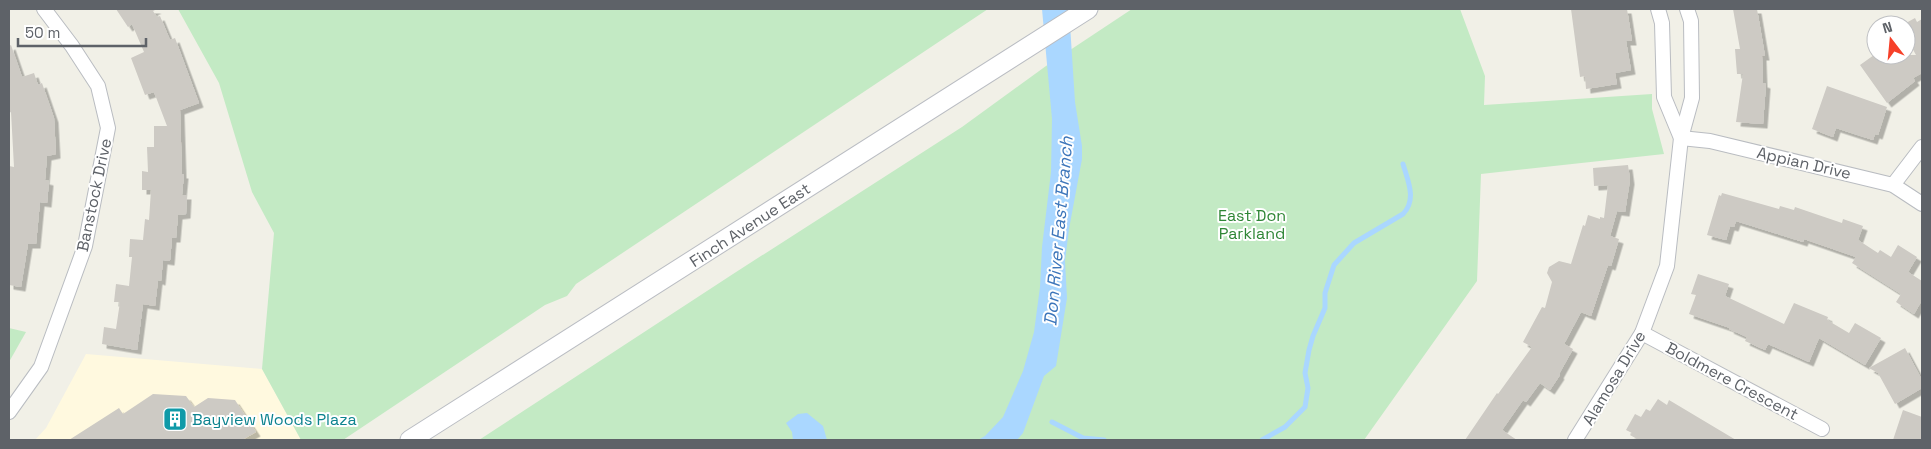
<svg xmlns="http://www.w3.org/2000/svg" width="1931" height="449" viewBox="0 0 1931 449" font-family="'Space Grotesk',sans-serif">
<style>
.commercial{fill:#fff9df}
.green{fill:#c3eac4}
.water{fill:#aad7ff}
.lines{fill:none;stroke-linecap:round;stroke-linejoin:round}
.stream{stroke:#aad7ff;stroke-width:5}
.building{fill:#cdcac4;filter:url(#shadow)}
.minor-casing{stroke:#b9bcc1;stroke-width:16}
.secondary-casing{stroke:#babdc3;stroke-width:21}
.minor{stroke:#fff;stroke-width:14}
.secondary{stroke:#fff;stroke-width:19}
.labels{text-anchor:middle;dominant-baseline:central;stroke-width:4;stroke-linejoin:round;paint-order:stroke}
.street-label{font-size:16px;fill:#5e6268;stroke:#fff}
.park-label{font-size:16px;fill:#2f8636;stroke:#fff}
.culture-label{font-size:16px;fill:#0d838f;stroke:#fff;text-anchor:start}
.water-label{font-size:18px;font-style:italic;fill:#3d76ba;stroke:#fff}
</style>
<defs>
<filter id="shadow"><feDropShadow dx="4.5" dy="4.5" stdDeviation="0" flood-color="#0004"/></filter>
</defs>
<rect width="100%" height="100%" fill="#f1f0e7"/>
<polygon class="commercial" points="86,354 262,369 301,440 35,440 46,428"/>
<g class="green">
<polygon points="178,9 988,9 576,284 567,296 545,305 343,440 301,440 262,369 274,233 252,192 219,83"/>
<polygon points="1132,9 1460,9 1485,76 1484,105 1652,94 1652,109 1664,154 1481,174 1477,281 1364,440 479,440 733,274 962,127 1046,66"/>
<polygon points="9,328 26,332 9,362"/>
</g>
<g class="water">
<polygon points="1042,9 1069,9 1075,102 1082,146 1082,159 1069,229 1065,261 1067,298 1056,366 1044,376 1023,433 1017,440 978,440 985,436 1003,417 1023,371 1034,332 1040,287 1042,247 1051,172 1052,119"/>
<polygon points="807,413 823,426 827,440 793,440 792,432 786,423 798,414"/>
</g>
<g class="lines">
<g class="stream">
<polyline points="1052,422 1083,438 1104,440"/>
<path d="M 1262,440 L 1285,427 L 1305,407 L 1308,388 L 1305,373 L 1309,350 L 1313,336 L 1325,308 L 1325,293 L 1334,265 L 1354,243 L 1403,214 C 1417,200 1408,181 1403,164"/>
</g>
</g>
<g class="building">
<polygon points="116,9 157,9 153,11 157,17 160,16 170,40 175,38 199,103 180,110 182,174 184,174 182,195 187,195 186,214 178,215 176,238 172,238 170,261 163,260 161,281 158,280 155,306 143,304 137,350 102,344 104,327 116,329 120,302 114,302 116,284 129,286 132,257 129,257 130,239 143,240 145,219 149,220 151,190 142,190 142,171 148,172 147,147 154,147 154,126 167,126 154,92 145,95 131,58 144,52 132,24 128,27"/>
<polygon points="1571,9 1627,9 1632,41 1626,41 1631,70 1615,73 1617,84 1586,89 1585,76 1580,77"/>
<polygon points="1733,9 1757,9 1765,56 1762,56 1763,83 1766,84 1763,124 1736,122 1743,74 1737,74 1735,49 1740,49"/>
<polygon points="1915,18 1917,22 1922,19 1922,73 1913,78 1915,81 1887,103 1860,65 1874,55 1916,55 1906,37 1906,23"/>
<polygon points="11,45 22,77 34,73 38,85 42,83 54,118 56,154 47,156 45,180 49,181 47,203 40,202 36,244 28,244 21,287 9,285 9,166 14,167 11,112 9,113 9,46"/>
<polygon points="1827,86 1887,107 1878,135 1875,134 1873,140 1836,128 1833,137 1812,129"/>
<polygon points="1628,165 1630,180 1625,212 1617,211 1610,236 1619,239 1611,266 1608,265 1591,316 1581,312 1564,344 1573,349 1559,374 1560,375 1550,390 1540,383 1526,402 1523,400 1502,430 1517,440 1465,440 1497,393 1498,394 1532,347 1523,342 1542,307 1545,308 1552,282 1547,273 1549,267 1559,261 1571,264 1583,225 1585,226 1588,215 1600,219 1600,217 1604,218 1608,185 1594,186 1593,168"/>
<polygon points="1722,193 1779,209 1780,206 1794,210 1795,207 1842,223 1843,219 1863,226 1858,240 1878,253 1880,250 1891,257 1898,245 1917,257 1908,272 1922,281 1922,300 1914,314 1896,302 1901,294 1852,263 1856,257 1804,239 1803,242 1736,221 1734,227 1730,226 1726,240 1707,235 1719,195 1721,196"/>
<polygon points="1698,274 1729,284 1725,296 1784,324 1794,303 1828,317 1827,320 1849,333 1855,323 1881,338 1865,365 1819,338 1809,362 1768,344 1765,350 1745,341 1747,337 1729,329 1730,328 1689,314 1696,295 1691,294"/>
<polygon points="1905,348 1922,380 1922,388 1895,404 1878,373 1869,368"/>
<polygon points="153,394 186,396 194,407 208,398 235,400 256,432 242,440 69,440 119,408 123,414"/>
<polygon points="1658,399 1667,405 1669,400 1736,440 1639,440 1630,435 1632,433 1626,430 1635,414 1641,417 1646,409 1650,411"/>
<polygon points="1903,410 1922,417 1922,440 1893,440"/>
</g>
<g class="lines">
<g class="minor-casing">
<g id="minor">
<polyline points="1658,9 1662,23 1664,97 1681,138"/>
<polyline points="1681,138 1710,141 1893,185 1922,204"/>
<polyline points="1893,185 1922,147"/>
<polyline points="1642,333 1822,429"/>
<polyline points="9,412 41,367 85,246 108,128 98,86 72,46 44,9"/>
<polyline points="1575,440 1642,333 1667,266 1681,138 1692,98 1691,21 1687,9"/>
</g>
</g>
<g class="secondary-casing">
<polyline id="secondary" points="410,440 1088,9"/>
</g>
<use href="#minor" class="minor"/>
<use href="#secondary" class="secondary"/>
</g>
<defs>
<g id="building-square" transform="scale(1.25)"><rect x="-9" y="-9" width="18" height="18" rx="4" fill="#0f9aa8" stroke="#fff"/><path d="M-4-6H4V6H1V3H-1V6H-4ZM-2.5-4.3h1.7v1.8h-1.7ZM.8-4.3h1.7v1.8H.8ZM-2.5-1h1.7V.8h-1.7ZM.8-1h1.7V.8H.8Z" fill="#fff"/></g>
</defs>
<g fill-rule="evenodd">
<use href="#building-square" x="175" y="419"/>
</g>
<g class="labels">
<g class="street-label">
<text transform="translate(1804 163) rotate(13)">Appian Drive</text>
<text transform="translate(94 195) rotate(-78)">Banstock Drive</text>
<text transform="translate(750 225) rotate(-33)">Finch Avenue East</text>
<text transform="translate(1614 378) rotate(-59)">Alamosa Drive</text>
<text transform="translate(1732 381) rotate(28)">Boldmere Crescent</text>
</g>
<g class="park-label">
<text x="1252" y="215">East Don<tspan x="1252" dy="18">Parkland</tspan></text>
</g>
<g class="culture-label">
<text x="192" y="419">Bayview Woods Plaza</text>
</g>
<g class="water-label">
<text transform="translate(1058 231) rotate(-85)">Don River East Branch</text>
</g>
</g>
<rect width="1931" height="449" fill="none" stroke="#5e6268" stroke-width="20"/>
<g transform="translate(1891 40) rotate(344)"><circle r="24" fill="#ffffff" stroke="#bfc0c3"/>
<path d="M0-4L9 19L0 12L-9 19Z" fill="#f64029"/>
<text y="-8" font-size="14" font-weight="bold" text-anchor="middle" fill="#5e6268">N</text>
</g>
<path d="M18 38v8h128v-8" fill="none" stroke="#5e6268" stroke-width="2.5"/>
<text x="25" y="38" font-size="15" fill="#5e6268" stroke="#ffffff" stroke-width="4" paint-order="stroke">50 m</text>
</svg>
